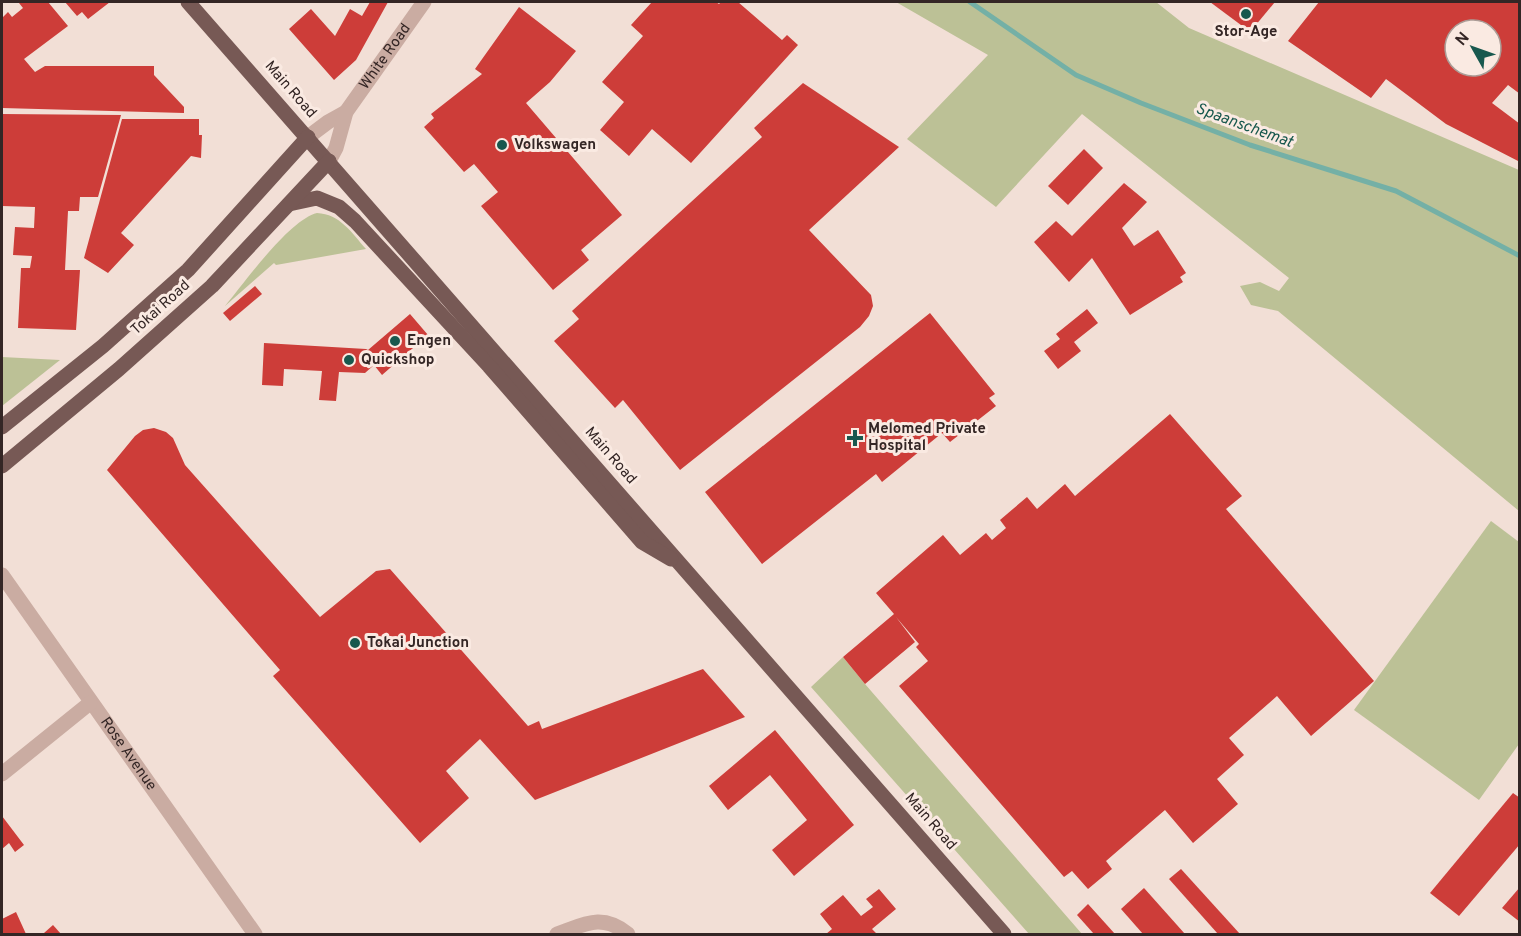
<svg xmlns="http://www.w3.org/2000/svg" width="1521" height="936" viewBox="0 0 1521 936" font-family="Overpass,sans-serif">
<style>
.green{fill:#bcc196}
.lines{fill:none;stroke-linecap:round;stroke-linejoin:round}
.stream{stroke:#74b0a6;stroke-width:5}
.building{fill:#cd3d39;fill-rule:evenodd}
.minor{stroke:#caaca2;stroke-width:15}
.major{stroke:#775955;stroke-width:15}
.poi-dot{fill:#18584e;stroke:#faeae2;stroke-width:2}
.labels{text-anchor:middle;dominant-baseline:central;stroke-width:6;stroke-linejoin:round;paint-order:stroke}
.poi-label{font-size:15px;font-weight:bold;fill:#342625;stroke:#faeae2;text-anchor:start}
.street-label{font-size:15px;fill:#342625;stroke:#faeae2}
.water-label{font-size:16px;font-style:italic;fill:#18584e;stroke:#faeae2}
</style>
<rect width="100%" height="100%" fill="#f2dfd6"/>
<g class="green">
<polygon points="896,2 1156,2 1189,28 1519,170 1519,511 1278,311 1251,305 1240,286 1260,282 1279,291 1289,278 1082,114 996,207 907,139 988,55"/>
<path d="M 317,213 C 340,214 352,233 366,249 L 276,265 L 274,263 L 225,306 C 245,282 289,220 317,213 Z"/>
<polygon points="2,357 60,360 2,406"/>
<polygon points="1491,521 1519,542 1519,744 1479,800 1354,710"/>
<polygon points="843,657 865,684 1082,934 1029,934 811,687"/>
</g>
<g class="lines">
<polyline class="stream" points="970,2 1076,75 1141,103 1250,145 1396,191 1520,256"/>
</g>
<g class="building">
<polygon points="21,2 28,3 48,2 68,26 24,59 35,72 45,66 154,66 154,75 184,107 184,113 2,108 2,18 8,12 12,17 23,8 19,3"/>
<polygon points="65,2 110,2 88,19 82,12 77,16"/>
<polygon points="370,2 388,2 356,60 334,80 289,29 311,9 335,36 350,9 362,16"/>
<polygon points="652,2 716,2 719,4 721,2 738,2 782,40 787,35 798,45 691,163 652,129 629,156 600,130 624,102 602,82 643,36 631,25"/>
<polygon points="1210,2 1275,2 1255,26 1245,28"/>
<path d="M 1319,2 L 1520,2 L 1520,94 L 1508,85 L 1492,103 L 1520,124 L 1520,162 L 1446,124 L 1386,79 L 1371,98 L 1288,41 ZM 1455,30 L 1491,30 L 1491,66 L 1455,66 Z"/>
<polygon points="519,7 576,51 550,82 526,103 622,215 581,250 589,260 553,290 481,206 498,192 474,164 464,172 424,127 434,118 431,114 482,74 475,69"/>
<polygon points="803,83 899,147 809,230 871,295 873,306 869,316 860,327 680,470 623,400 615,408 554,341 579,319 572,311 762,137 754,128"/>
<polygon points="2,114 121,115 98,197 80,197 79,211 68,211 65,270 80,270 76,330 18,328 21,268 30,268 32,256 13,255 15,227 34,228 35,207 2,206"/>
<polygon points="122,119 199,119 199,135 202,135 201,158 191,156 121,233 134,245 108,273 84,258"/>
<polygon points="1084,149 1103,168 1068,205 1048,186"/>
<polygon points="1124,183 1147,202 1122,228 1134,246 1158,230 1186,273 1180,277 1183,282 1130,315 1092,258 1069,282 1034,242 1056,221 1072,236"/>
<polygon points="255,286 262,294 230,321 223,313"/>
<polygon points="1087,309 1098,323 1074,342 1081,351 1058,369 1044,351 1060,339 1056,334"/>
<polygon points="930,313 995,394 989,398 996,406 950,442 942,433 882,482 876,474 762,564 705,492"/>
<polygon points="410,314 428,335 382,375 374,365 365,373 339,372 336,401 319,400 322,371 284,369 283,386 262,385 264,343 366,349 368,350"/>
<polygon points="1170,414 1242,496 1226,509 1374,681 1311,736 1277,696 1229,738 1244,755 1217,779 1238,804 1193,843 1165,810 1106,861 1112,869 1088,889 1072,871 1064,877 899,686 928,661 916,647 919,644 896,617 915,642 865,684 843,657 894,614 876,593 943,535 960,555 986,533 992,540 1006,528 1000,520 1027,497 1037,509 1065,484 1075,496"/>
<polygon points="154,428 166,432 173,438 185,465 320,617 376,571 390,569 528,726 539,721 542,729 703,669 745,717 535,800 480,739 446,771 469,798 420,843 273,676 280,670 107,470 135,436 143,430"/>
<polygon points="775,730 854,825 794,876 772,850 807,820 770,775 728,810 709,786"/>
<polygon points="1513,793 1520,798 1520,844 1459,916 1430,893"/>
<polygon points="2,816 24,845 15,852 9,843 2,849"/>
<polygon points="1181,869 1240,934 1218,934 1169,879"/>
<polygon points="1520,887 1520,922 1502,908"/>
<polygon points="1144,888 1185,934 1143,934 1121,909"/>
<polygon points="879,889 896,909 872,929 877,934 826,934 832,929 820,914 843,895 861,916 873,907 866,899"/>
<polygon points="1088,904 1115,934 1094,934 1077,915"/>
<polygon points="16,912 26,934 2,934 2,919"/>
<polygon points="53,925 61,934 45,934 44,933"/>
</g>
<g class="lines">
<g class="minor">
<polyline points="308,137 328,122 346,112"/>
<path id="s1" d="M 329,161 L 336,148 L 346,112 L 424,2"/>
<path id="s2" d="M 2,575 L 255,934"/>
<polyline points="2,774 90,703"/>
<path d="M 557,934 C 585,924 602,913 628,934"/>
</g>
<g class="major">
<polyline points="188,2 1004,934"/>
<polyline points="289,204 317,198 339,207 355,221 489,366 642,542 671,559"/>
<polyline points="2,427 103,346 188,270 308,137"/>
<polyline points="2,466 119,369 212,286 329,161"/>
</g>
</g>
<g class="poi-dot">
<circle cx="1246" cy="14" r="6"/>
<circle cx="502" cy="145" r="6"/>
<circle cx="395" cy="341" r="6"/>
<circle cx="349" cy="360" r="6"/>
<path d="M852 429h6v6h6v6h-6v6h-6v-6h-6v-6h6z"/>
<circle cx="355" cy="643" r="6"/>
</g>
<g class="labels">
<g class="poi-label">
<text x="1246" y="32" text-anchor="middle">Stor-Age</text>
<text x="514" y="145">Volkswagen</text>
<text x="407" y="341">Engen</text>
<text x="361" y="360">Quickshop</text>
<text x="868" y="429">Melomed Private<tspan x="868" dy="17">Hospital</tspan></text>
<text x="367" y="643">Tokai Junction</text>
</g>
<g class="street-label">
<text stroke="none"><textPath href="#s1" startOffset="120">White Road</textPath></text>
<text transform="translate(290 90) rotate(49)">Main Road</text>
<text transform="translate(161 308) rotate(-42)">Tokai Road</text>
<text transform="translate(610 456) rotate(49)">Main Road</text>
<text stroke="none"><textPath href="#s2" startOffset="219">Rose Avenue</textPath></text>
<text transform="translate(930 822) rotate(49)">Main Road</text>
</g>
<g class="water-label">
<text transform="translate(1244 126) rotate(20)">Spaanschemat</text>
</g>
</g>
<rect width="1521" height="936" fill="none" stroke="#342625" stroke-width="6"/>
<g transform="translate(1473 48) rotate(310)"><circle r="28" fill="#faeae2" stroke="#ab9c96" stroke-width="1.5"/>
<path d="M0-4.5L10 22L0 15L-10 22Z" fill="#18584e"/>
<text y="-9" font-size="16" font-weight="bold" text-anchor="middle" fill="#342625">N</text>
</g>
</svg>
